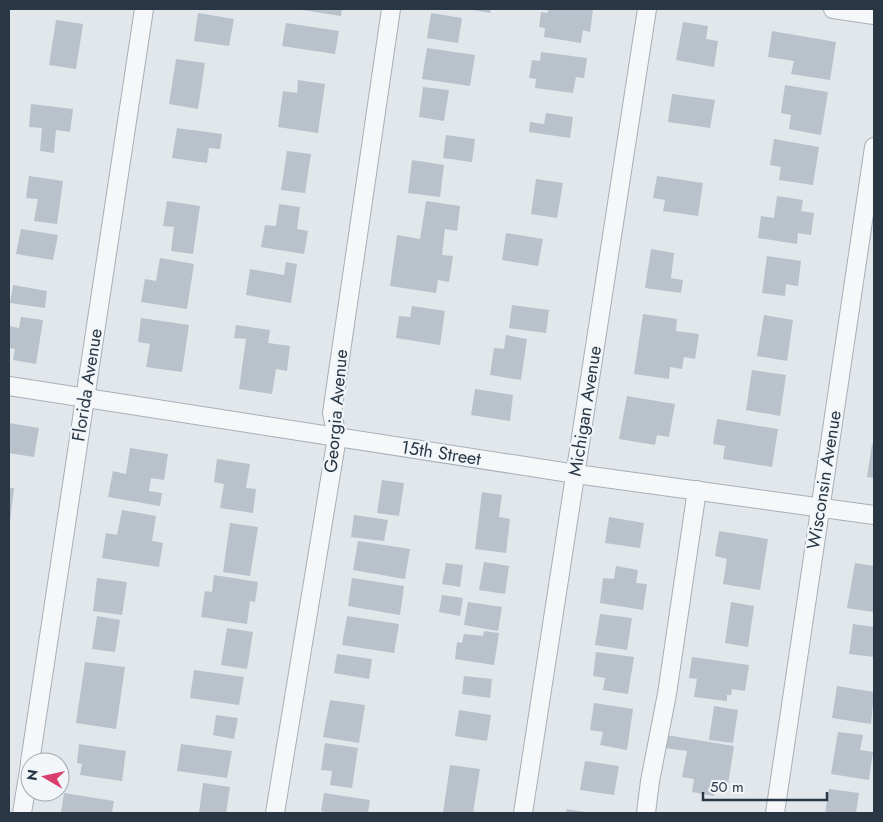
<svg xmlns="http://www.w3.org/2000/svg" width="883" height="822" viewBox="0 0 883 822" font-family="Jost,sans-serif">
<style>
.building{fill:#b9c1ca}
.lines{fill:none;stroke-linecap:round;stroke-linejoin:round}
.minor-casing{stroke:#a7afb7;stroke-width:20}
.minor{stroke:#f5f7f9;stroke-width:18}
.labels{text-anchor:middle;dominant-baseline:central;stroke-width:4.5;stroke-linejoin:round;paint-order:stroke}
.street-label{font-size:18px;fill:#293745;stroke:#f2f6f9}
</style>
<rect width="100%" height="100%" fill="#e2e7ec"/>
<g class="building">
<polygon points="296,9 342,9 341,16"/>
<polygon points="467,9 491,9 490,13"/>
<polygon points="548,9 593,9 590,32 583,30 581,43 544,37 545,28 539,27 541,12 548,13"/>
<polygon points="198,13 234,19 229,46 194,41"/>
<polygon points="431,13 462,18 458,43 427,38"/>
<polygon points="56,20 83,24 76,69 49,65"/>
<polygon points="683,22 708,26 706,39 718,41 714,67 676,60"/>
<polygon points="286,23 339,31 335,54 282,46"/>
<polygon points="772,31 836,42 830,80 791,74 794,61 768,57"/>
<polygon points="427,48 475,55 470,86 422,79"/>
<polygon points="541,52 587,58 584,78 576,77 573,93 535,88 536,79 529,78 532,60 540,61"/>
<polygon points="176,59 205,63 198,109 169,104"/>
<polygon points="298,80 325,84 318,133 278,127 283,91 297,93"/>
<polygon points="785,85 828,92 821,135 789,129 791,115 781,113"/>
<polygon points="423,87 449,90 444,121 419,117"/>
<polygon points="672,94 715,100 710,128 668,122"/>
<polygon points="31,104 73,109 70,132 56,130 54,153 40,151 42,128 29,127"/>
<polygon points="546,113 573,117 570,138 529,132 530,122 544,124"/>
<polygon points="177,128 222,134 220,149 209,148 207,163 172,158"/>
<polygon points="446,135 475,139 472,162 443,158"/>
<polygon points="774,139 819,147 813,185 779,180 781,167 770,165"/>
<polygon points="287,151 311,154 305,193 281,190"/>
<polygon points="412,160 444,165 440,197 408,193"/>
<polygon points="29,176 63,181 57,224 34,221 38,199 26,198"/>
<polygon points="657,176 703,183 698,216 663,211 665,200 653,198"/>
<polygon points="536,179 563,183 557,218 531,214"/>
<polygon points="777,196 803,200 801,211 814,213 811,235 798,233 797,244 758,238 761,216 774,218"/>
<polygon points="167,201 200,206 193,254 171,251 174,227 163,226"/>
<polygon points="426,201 460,206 457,231 445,229 442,255 453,256 449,282 438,280 436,293 390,286 397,235 420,239"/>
<polygon points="279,204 300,207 297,229 308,231 304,254 261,247 265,225 276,226"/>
<polygon points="21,229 58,235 53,260 16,254"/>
<polygon points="506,233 543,239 538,266 502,260"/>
<polygon points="651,249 674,253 671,278 683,280 681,293 645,288"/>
<polygon points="767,256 801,261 798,286 786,284 785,296 762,293"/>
<polygon points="160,258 194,264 187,309 141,302 145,279 156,281"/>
<polygon points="286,262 297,264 291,303 246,295 250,269 284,275"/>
<polygon points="13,285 47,291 45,308 10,303"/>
<polygon points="512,305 549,310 546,333 509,328"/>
<polygon points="412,306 445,311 440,345 396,338 399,316 410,317"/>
<polygon points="643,314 677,319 676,331 699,334 695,359 684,357 682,369 670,367 669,379 634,374"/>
<polygon points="764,315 793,320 787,361 757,356"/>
<polygon points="21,317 43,320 36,364 13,360 15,349 9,348 9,326 19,328"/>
<polygon points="141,318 189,325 182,372 146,367 150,344 138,342"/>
<polygon points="236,325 270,330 268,343 290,346 287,371 276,369 272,394 239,389 246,339 234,338"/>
<polygon points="506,335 527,339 521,380 490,375 494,348 504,349"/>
<polygon points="752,370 786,375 780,416 746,410"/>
<polygon points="475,389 513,395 510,421 471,415"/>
<polygon points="627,396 675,404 669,437 657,435 655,445 619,439"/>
<polygon points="717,419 778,429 772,467 723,459 725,446 713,444"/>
<polygon points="9,423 39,428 34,457 9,453"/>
<polygon points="872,444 874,445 874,478 867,477"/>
<polygon points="130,448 168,454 164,480 151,478 149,491 162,493 160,506 108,497 113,471 126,474"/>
<polygon points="217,459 250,464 246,488 256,489 253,513 220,508 224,484 214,482"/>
<polygon points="382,480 404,483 399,516 377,513"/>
<polygon points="9,488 14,488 10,521 9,521"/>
<polygon points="482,492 502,495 499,517 510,519 506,553 475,549"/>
<polygon points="122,510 156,516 152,541 163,543 159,567 102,558 106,533 117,535"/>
<polygon points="354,515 388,520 384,541 351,537"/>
<polygon points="609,517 644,523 640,548 605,543"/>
<polygon points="230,523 258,527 250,576 223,572"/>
<polygon points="719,531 768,539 760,590 723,584 727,559 715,556"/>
<polygon points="358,541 410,549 405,579 353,570"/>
<polygon points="484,562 509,566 505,594 479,590"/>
<polygon points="446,563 463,565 460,587 442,584"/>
<polygon points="855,563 874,566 874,612 847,608"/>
<polygon points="616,566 638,570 636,583 647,584 643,610 600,603 603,578 614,579"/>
<polygon points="214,575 258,582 255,602 250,601 247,624 201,617 205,591 212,592"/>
<polygon points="97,578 127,582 122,615 93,611"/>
<polygon points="352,578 404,586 400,615 348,606"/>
<polygon points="442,595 463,598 460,616 439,612"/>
<polygon points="468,602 502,607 498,631 464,625"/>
<polygon points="731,602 754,606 748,647 725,643"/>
<polygon points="600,614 632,618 627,650 595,645"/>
<polygon points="97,616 120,620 115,652 92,649"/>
<polygon points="347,616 399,624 394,653 342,645"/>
<polygon points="853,624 874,627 874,657 849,654"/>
<polygon points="227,628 253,632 247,669 221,665"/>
<polygon points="484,631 499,633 494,665 455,659 457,642 462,643 464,634 483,636"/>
<polygon points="596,652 634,657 628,694 603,690 605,678 593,676"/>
<polygon points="337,654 372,659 369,679 334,673"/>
<polygon points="692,657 749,665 745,691 732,689 731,695 727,695 727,701 694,697 697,679 689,678"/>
<polygon points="85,662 125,667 116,729 76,723"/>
<polygon points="194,670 244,677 239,705 190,698"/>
<polygon points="464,676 492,679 490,698 462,694"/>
<polygon points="837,686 874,692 871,724 832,718"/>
<polygon points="330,700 365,705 359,743 323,737"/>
<polygon points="594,703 633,709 627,750 600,745 603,732 590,730"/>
<polygon points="714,706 738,710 733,743 709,740"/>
<polygon points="459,710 491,715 487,741 455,736"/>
<polygon points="216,715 238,718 234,739 213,735"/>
<polygon points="838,732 863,735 860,750 873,752 869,780 831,774"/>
<polygon points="666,735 734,746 728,784 716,783 714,796 692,792 694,779 682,777 687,751 664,748"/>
<polygon points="325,743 358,748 352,788 330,785 332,771 321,770"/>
<polygon points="79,744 126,751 122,781 80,775 82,764 77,763"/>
<polygon points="181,744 232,751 227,778 177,771"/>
<polygon points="585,761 619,766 614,795 580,790"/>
<polygon points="450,765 480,769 473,813 443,813"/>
<polygon points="203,783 230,787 226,813 199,813"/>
<polygon points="829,789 859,793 856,813 825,813"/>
<polygon points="64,793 114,801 112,813 61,813"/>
<polygon points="324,793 370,800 368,813 329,813 321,811"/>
<polygon points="567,809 585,812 585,813 566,813"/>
</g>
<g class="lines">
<g class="minor-casing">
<g id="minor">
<polyline points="833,9 874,15"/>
<polyline points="9,386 576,474 874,515"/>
<polyline points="30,762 144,9"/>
<polyline points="22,813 30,764"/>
<polyline points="275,813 337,437 332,413 391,9"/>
<polyline points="523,813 647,9"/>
<polyline points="646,813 650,781 667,694 697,490"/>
<polyline points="775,813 874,147"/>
</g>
</g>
<use href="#minor" class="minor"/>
</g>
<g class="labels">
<g class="street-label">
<text transform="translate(87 385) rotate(-81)">Florida Avenue</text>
<text transform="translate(336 411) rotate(-85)">Georgia Avenue</text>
<text transform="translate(585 411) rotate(-81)">Michigan Avenue</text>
<text transform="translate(441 453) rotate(9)">15th Street</text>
<text transform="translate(824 480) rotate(-81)">Wisconsin Avenue</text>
</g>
</g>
<rect width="883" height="822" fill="none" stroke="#293745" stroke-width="20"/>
<g transform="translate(45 777) rotate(279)"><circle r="24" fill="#f2f6f9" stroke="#a2aab1"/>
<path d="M0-4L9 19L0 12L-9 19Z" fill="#d93e6e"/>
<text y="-8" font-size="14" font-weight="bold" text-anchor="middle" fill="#293745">N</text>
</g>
<path d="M703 792v8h124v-8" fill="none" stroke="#293745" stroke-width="2.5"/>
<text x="710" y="792" font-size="15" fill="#293745" stroke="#f2f6f9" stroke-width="4" paint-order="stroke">50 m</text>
</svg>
